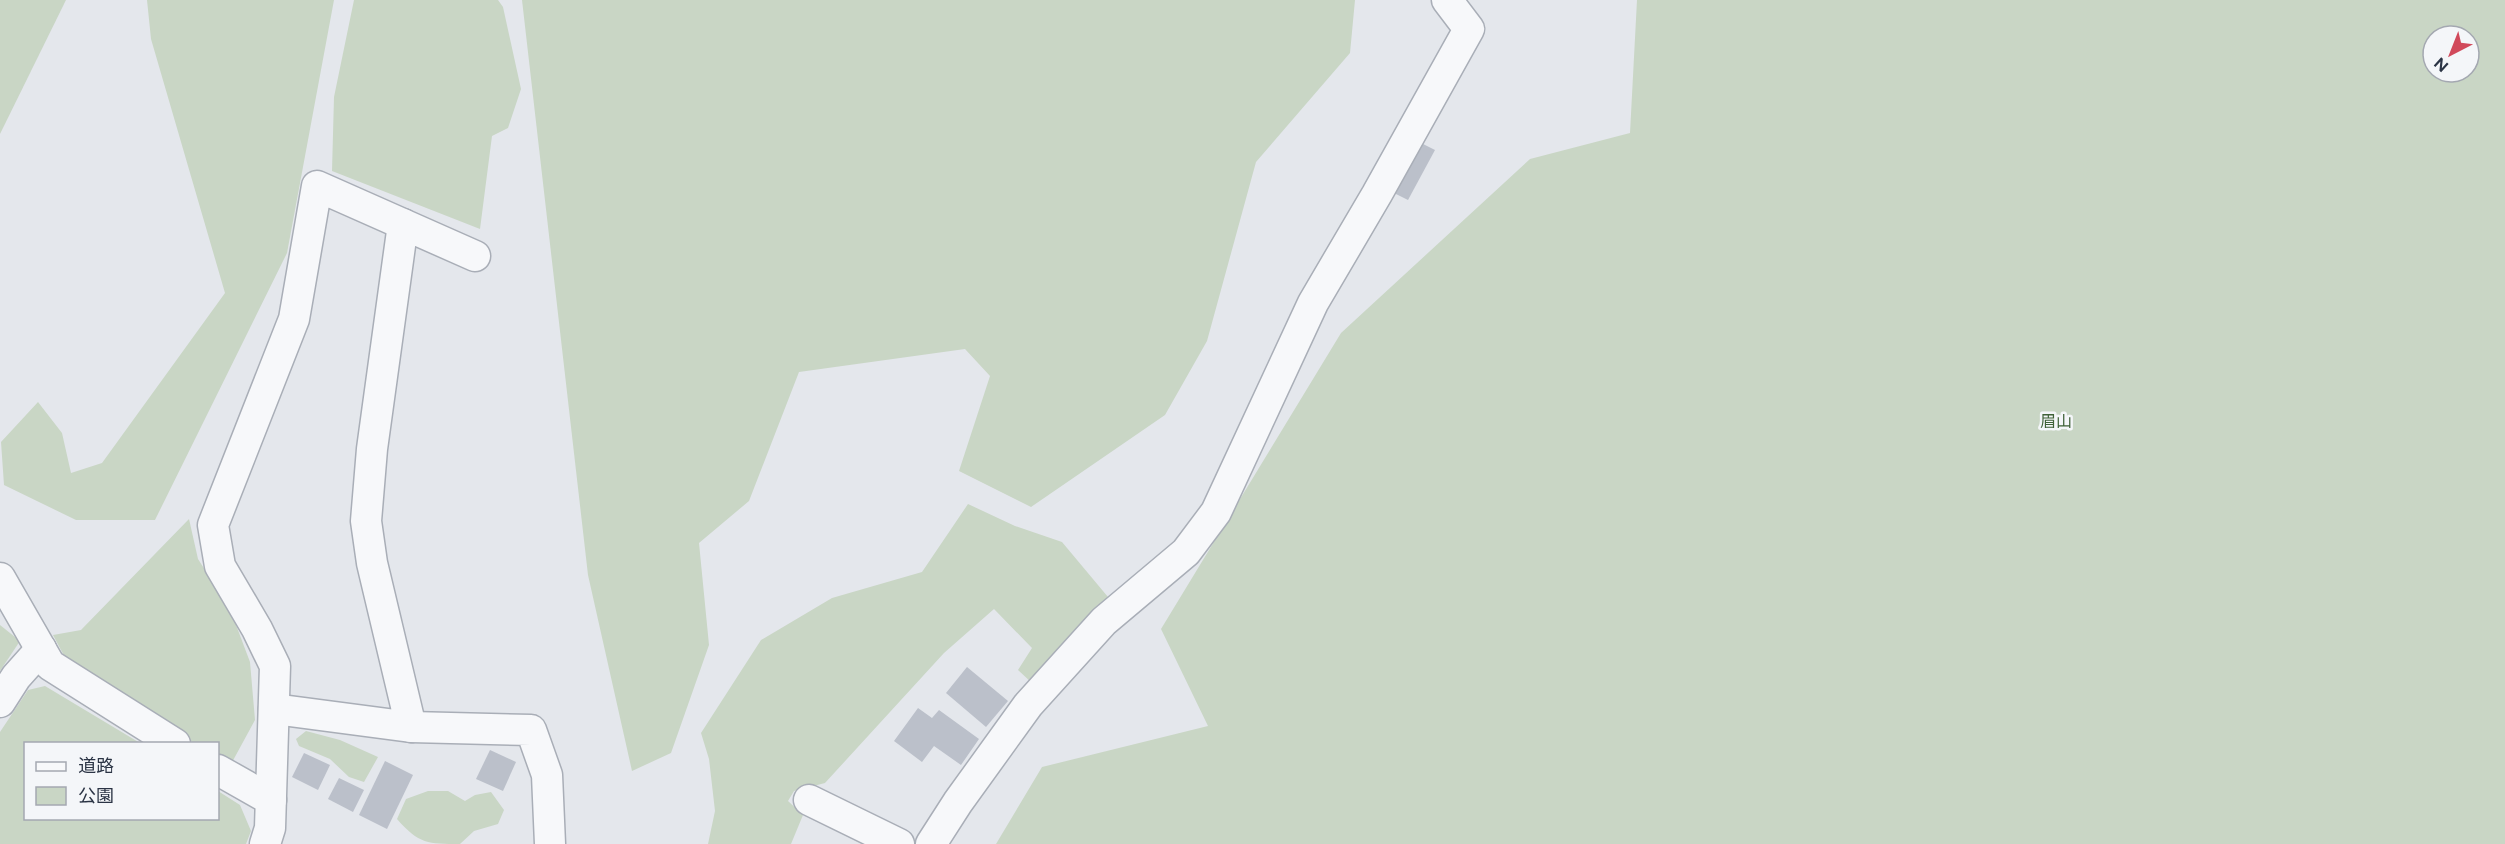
<svg xmlns="http://www.w3.org/2000/svg" width="2505" height="844" viewBox="0 0 2505 844" font-family="Figtree,'Noto Sans JP',sans-serif">
<style>
.green{fill:#c9d6c5;fill-rule:evenodd}
.building{fill:#bbc0ca}
.lines{fill:none;stroke-linecap:round;stroke-linejoin:round}
.street-casing{stroke:#a9aeb7;stroke-width:33}
.street{stroke:#f7f8fa;stroke-width:30}
.labels{text-anchor:middle;dominant-baseline:central;stroke-width:5;stroke-linejoin:round;paint-order:stroke}
.park-label{font-size:16px;fill:#3f6138;stroke:#f4f6f9}
</style>
<rect width="100%" height="100%" fill="#e4e7ec"/>
<g class="green">
<polygon points="0,0 66,0 0,134"/>
<polygon points="147,0 334,0 287,253 155,520 76,520 4,485 1,442 38,402 62,433 71,473 102,463 225,293 151,39"/>
<polygon points="354,0 498,0 503,7 521,89 508,128 492,136 480,229 332,171 334,97"/>
<polygon points="522,0 1355,0 1350,53 1256,162 1207,341 1165,415 1031,507 959,471 990,376 965,349 799,372 749,501 699,543 709,645 671,753 632,771 588,575"/>
<path d="M 1637,0 L 2505,0 L 2505,844 L 996,844 L 1042,767 L 1208,726 L 1161,629 L 1341,333 L 1530,159 L 1630,133 ZM 2433,36 L 2469,36 L 2469,72 L 2433,72 Z"/>
<polygon points="968,504 1015,526 1062,542 1108,597 1032,683 1018,670 1032,648 994,609 944,653 825,783 794,791 788,801 803,815 791,844 708,844 715,811 709,759 701,733 761,640 832,598 922,572"/>
<polygon points="189,519 198,559 230,609 250,662 255,720 230,766 218,758 218,744 194,743 68,663 53,635 81,630"/>
<polygon points="0,625 20,641 0,671"/>
<polygon points="45,686 140,743 26,744 26,818 218,818 218,791 240,805 251,831 246,844 0,844 0,732 28,690"/>
<polygon points="306,731 340,740 378,757 364,782 349,777 330,759 299,746 296,739"/>
<path d="M 428,791 L 448,791 L 465,801 L 475,795 L 491,792 L 504,810 L 498,824 L 474,831 L 460,844 C 428,844 419,844 397,819 L 406,799 Z"/>
</g>
<g class="building">
<polygon points="1417,141 1435,150 1408,200 1390,191"/>
<polygon points="967,667 1008,701 986,727 946,693"/>
<polygon points="918,708 932,718 939,710 979,739 961,765 934,746 922,762 894,741"/>
<polygon points="490,750 516,762 503,791 476,779"/>
<polygon points="304,753 330,765 318,790 292,777"/>
<polygon points="385,761 413,775 387,829 359,815"/>
<polygon points="339,778 364,790 353,812 328,799"/>
</g>
<g class="lines">
<g class="street-casing">
<g id="street">
<polyline points="0,578 50,665 175,744"/>
<polyline points="0,702 16,677 41,649"/>
<polyline points="274,709 411,727 372,563 366,521 372,449 403,224"/>
<polyline points="411,727 531,730 547,775 550,844"/>
<polyline points="218,770 271,800"/>
<polyline points="809,800 899,844"/>
<polyline points="265,844 270,828 275,666 257,629 220,566 213,525 294,319 317,186 475,256"/>
<polyline points="931,844 958,802 1028,705 1104,621 1186,552 1216,512 1313,303 1377,194 1469,29 1447,0"/>
</g>
</g>
<use href="#street" class="street"/>
</g>
<g class="labels">
<g class="park-label">
<text x="2056" y="421">眉山</text>
</g>
</g>
<rect x="24" y="742" width="195" height="78" fill="#f4f6f9" stroke="#a4a8b1" stroke-width="1.5"/>
<rect x="36" y="762" width="30" height="9" fill="#f7f8fa" stroke="#a4a8b1" stroke-width="1.5"/>
<text x="78" y="772" font-size="18" fill="#2b3445">道路</text>
<rect x="36" y="787" width="30" height="18" fill="#c9d6c5" stroke="#a4a8b1" stroke-width="1.5"/>
<text x="78" y="802" font-size="18" fill="#2b3445">公園</text>
<g transform="translate(2451 54) rotate(222)"><circle r="28" fill="#f4f6f9" stroke="#a4a8b1" stroke-width="1.5"/>
<path d="M0-4.5L10 22L0 15L-10 22Z" fill="#d1495b"/>
<text y="-9" font-size="16" font-weight="bold" text-anchor="middle" fill="#2b3445">N</text>
</g>
</svg>
